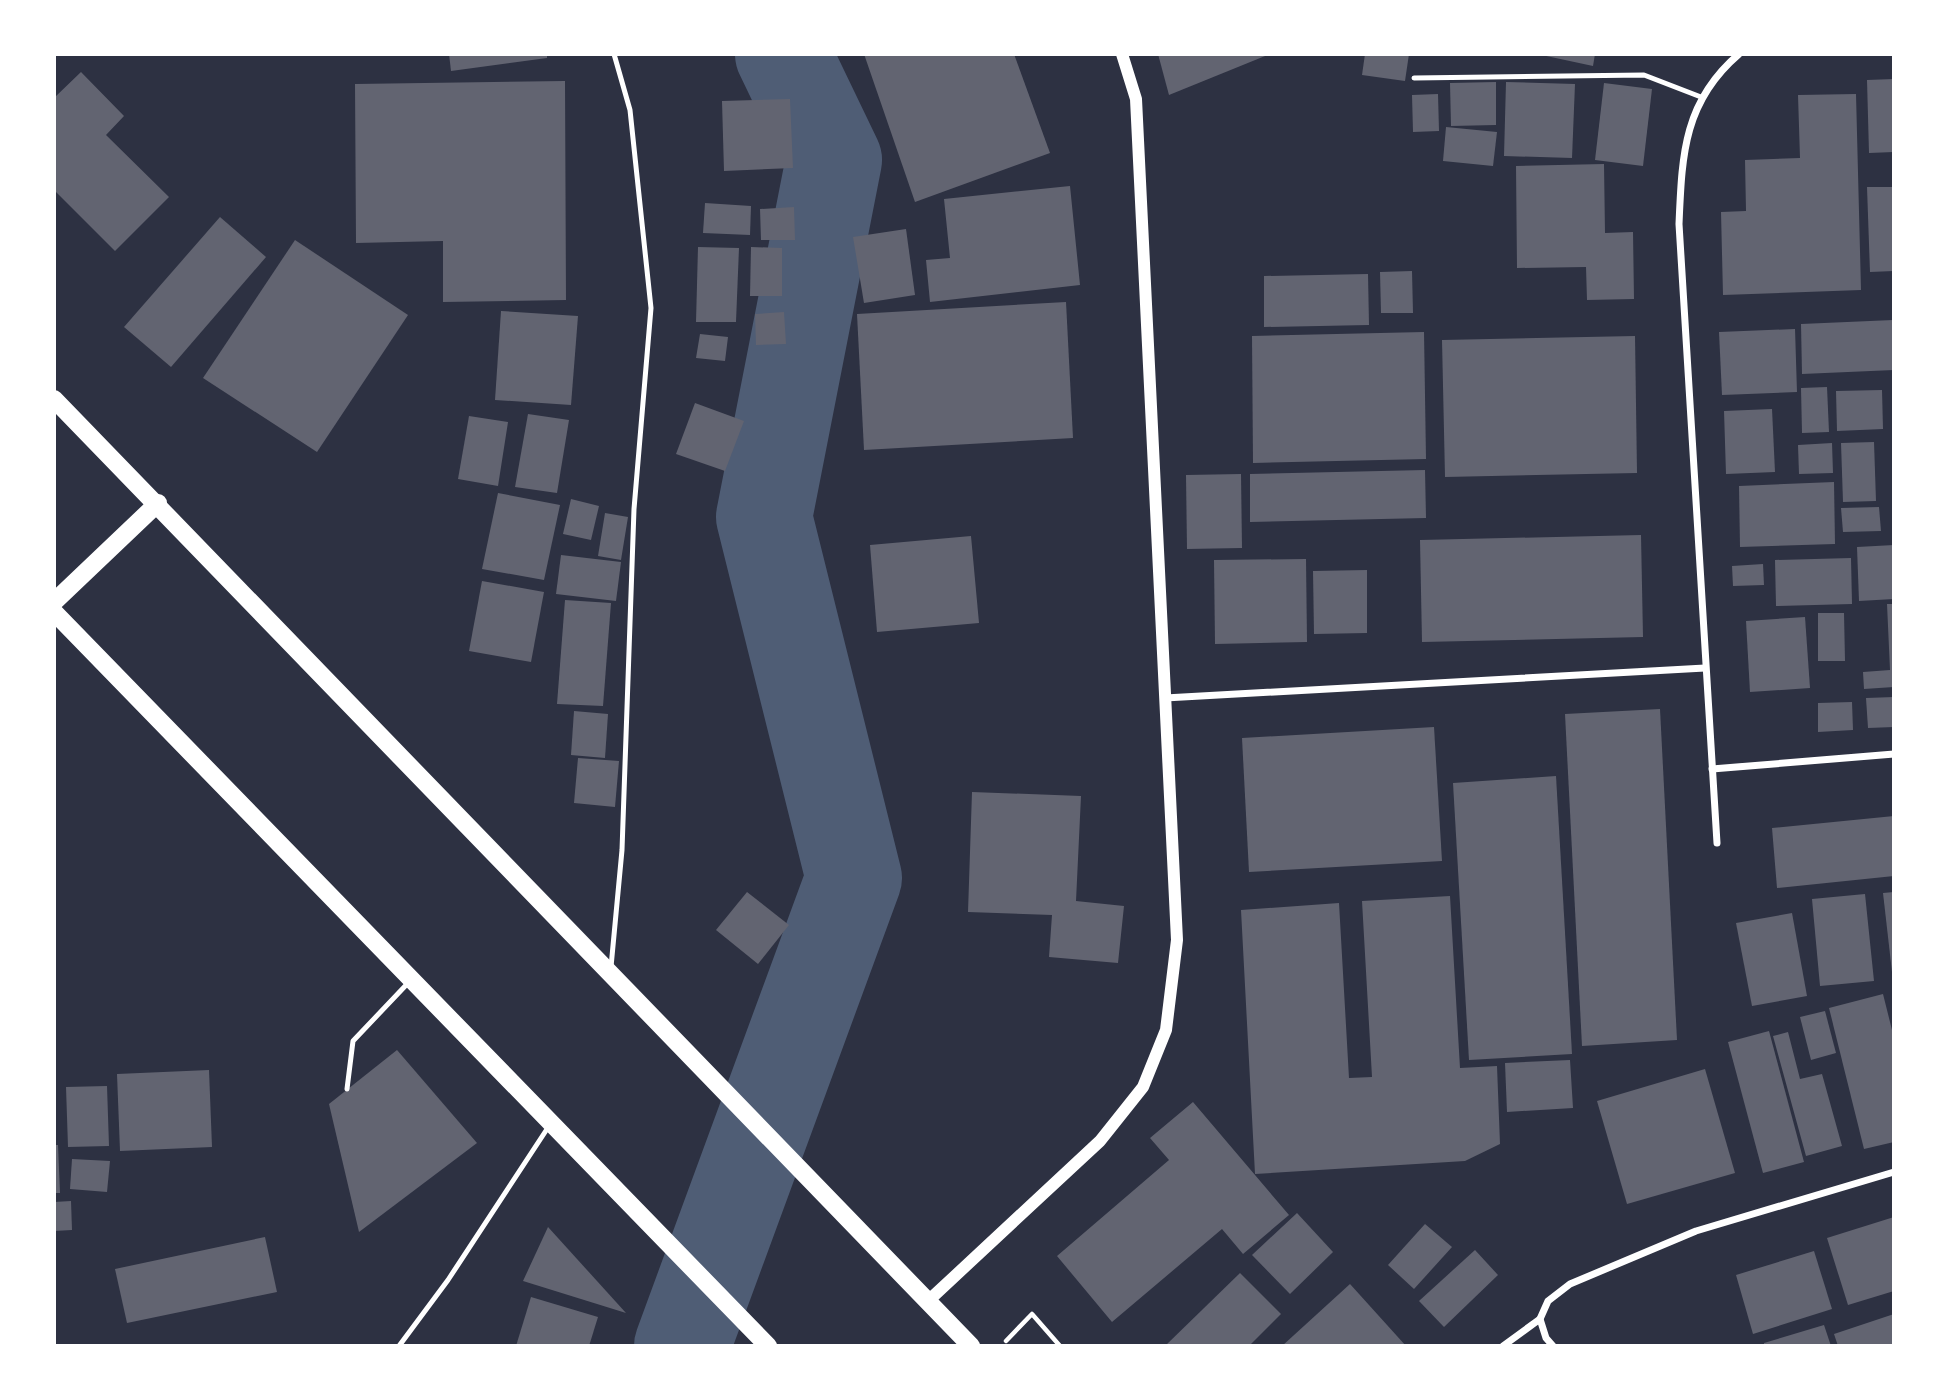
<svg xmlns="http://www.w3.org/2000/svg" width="1948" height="1400" viewBox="0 0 1948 1400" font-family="Manrope,sans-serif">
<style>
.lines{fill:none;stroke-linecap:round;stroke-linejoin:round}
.river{stroke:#4f5d75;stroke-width:96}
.building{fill:#626471}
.path{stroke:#fff;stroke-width:4.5}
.service{stroke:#fff;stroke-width:5}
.minor{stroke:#fff;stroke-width:7}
.tertiary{stroke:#fff;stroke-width:12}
.primary{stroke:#fff;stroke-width:18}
</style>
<rect width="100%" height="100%" fill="#2d3142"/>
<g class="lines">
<polyline class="river" points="682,1346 854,878 764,517 834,160 783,54"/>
</g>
<g class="building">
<polygon points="449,54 547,54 547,58 451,71"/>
<polygon points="864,54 1014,54 1050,153 915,202"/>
<polygon points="1158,54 1270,54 1169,95"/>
<polygon points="1365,54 1409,54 1405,81 1362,75"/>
<polygon points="1537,54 1595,54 1593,66"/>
<polygon points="81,72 124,116 106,135 169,197 115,251 54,190 54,98"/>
<polygon points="1894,79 1894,152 1869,153 1867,80"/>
<polygon points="565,81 566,300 443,302 443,241 356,243 355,84"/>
<polygon points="1496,82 1496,125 1451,126 1450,83"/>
<polygon points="1506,82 1575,84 1572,158 1504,156"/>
<polygon points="1604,83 1652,89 1643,166 1595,160"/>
<polygon points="1438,94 1439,131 1413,132 1412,95"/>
<polygon points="1856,94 1861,290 1723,295 1721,212 1746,211 1745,160 1800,158 1798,95"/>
<polygon points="790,99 793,168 724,171 722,101"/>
<polygon points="1446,127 1497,132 1493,166 1443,161"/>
<polygon points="1604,164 1605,233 1633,232 1634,299 1587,300 1586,267 1517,268 1516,166"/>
<polygon points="1070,186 1080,285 930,302 926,260 950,258 944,199"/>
<polygon points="1867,187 1894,187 1894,271 1870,272"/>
<polygon points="705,203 751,206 750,235 703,233"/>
<polygon points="794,207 795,240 761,240 760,209"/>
<polygon points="220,217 266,257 171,367 124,327"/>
<polygon points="906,229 915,295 864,303 853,237"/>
<polygon points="295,240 408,315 317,452 203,378"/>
<polygon points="698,247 739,248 736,322 696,322"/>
<polygon points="751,247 782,248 782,296 750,296"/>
<polygon points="1412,271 1413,313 1381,313 1380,272"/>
<polygon points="1368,274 1369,325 1264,327 1264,276"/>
<polygon points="1066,302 1073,438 864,450 857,314"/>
<polygon points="501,311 578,316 571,405 495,400"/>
<polygon points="784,312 786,344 756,345 755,314"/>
<polygon points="1893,320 1894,370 1802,374 1801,324"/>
<polygon points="1795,329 1797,392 1722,395 1719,332"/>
<polygon points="1424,332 1426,459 1253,463 1252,336"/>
<polygon points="700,334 728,337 725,361 696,358"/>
<polygon points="1635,336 1637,473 1445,477 1442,340"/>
<polygon points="1827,387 1829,432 1802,433 1801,388"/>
<polygon points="1882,390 1883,429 1837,431 1836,391"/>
<polygon points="695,403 744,421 725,471 676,454"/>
<polygon points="1772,409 1775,472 1726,474 1724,411"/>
<polygon points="528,414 569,420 557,493 515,487"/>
<polygon points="469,416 508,422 498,486 458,479"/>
<polygon points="1874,442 1876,501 1843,502 1841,443"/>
<polygon points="1832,443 1833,473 1799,474 1798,445"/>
<polygon points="1425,470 1426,518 1250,522 1250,474"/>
<polygon points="1241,474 1242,548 1187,549 1186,475"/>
<polygon points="1834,482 1835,544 1740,547 1739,486"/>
<polygon points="498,493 560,505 544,580 482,569"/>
<polygon points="571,499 599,506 591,540 563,534"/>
<polygon points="1879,507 1881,531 1843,532 1841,508"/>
<polygon points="605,513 628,517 621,560 598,556"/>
<polygon points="1641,535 1643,637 1422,642 1420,540"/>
<polygon points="971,536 979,623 877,632 870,545"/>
<polygon points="1894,545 1894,599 1859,601 1857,547"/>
<polygon points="561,555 621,562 616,601 556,594"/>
<polygon points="1851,558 1852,604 1776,606 1775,560"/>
<polygon points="1306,559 1307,642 1215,644 1214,560"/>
<polygon points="1763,564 1764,585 1733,586 1732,566"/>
<polygon points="1367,570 1367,633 1314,634 1313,571"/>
<polygon points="482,581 544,592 531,662 469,651"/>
<polygon points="565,600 611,603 603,706 557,704"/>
<polygon points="1887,604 1894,604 1894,687 1864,689 1863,672 1890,670"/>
<polygon points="1818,613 1844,613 1845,661 1818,661"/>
<polygon points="1805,617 1810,688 1750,692 1746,621"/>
<polygon points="1894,697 1894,727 1868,728 1866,698"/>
<polygon points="1852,702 1853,730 1818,732 1818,703"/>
<polygon points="1660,709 1677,1040 1582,1046 1565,714"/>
<polygon points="574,711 608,714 605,758 571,755"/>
<polygon points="1434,727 1442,861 1249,872 1242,738"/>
<polygon points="578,758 619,761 615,807 574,803"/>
<polygon points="1556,776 1572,1054 1469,1060 1453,783"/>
<polygon points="972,792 1081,796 1076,901 1124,906 1118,963 1049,957 1052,915 968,912"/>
<polygon points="1894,816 1894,876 1777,888 1772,828"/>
<polygon points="747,892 789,925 758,964 716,930"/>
<polygon points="1894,892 1894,972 1892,972 1883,893"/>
<polygon points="1865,894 1874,981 1820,986 1812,899"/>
<polygon points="1450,896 1460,1068 1497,1066 1500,1144 1465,1161 1255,1174 1241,910 1339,903 1349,1078 1372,1077 1362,901"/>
<polygon points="1792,913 1807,996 1752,1006 1736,923"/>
<polygon points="1883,994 1894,1038 1894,1142 1864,1149 1829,1008"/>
<polygon points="1825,1011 1836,1053 1811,1060 1800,1017"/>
<polygon points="1769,1031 1804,1162 1763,1173 1728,1042"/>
<polygon points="1788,1032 1800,1079 1822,1074 1842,1146 1806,1156 1773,1036"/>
<polygon points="397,1050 477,1143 359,1232 329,1104"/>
<polygon points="1570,1060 1573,1108 1507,1112 1505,1063"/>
<polygon points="1705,1069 1735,1173 1627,1204 1597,1101"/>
<polygon points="209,1070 212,1147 120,1151 117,1074"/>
<polygon points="107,1086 109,1146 68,1147 66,1087"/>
<polygon points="1193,1102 1289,1215 1243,1254 1222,1229 1112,1322 1057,1256 1169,1160 1150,1138"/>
<polygon points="54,1145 58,1145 60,1193 54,1193"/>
<polygon points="72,1159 110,1161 107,1192 70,1189"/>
<polygon points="71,1201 72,1230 54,1231 54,1202"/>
<polygon points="1297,1213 1333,1252 1290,1294 1252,1255"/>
<polygon points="1894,1217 1894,1291 1848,1305 1827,1238"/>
<polygon points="1425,1224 1452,1247 1414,1289 1388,1265"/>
<polygon points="548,1227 626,1313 523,1281"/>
<polygon points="265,1237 277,1292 127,1323 115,1269"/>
<polygon points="1475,1250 1498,1275 1444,1327 1419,1301"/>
<polygon points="1814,1251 1832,1309 1753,1334 1736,1275"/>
<polygon points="1240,1273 1281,1314 1249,1346 1165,1346"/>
<polygon points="1350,1284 1406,1346 1282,1346"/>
<polygon points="531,1297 598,1317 589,1346 516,1346"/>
<polygon points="1894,1314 1894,1346 1838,1346 1834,1334"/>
<polygon points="1824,1325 1831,1346 1764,1346 1764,1343"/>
</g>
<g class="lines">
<polyline class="path" points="1006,1341 1032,1314 1060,1346"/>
<g class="service">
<polyline points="1414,78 1644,75 1701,97"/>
<polyline points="611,967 622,850 634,509 651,308 630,110 614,54"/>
<polyline points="347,1089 353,1041 409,982"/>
<polyline points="399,1346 448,1280 549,1126"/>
</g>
<g class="minor">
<polyline points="1165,698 1705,668"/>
<polyline points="1712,769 1894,754"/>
<path d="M 1717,843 L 1679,224 C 1682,156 1683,102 1739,54"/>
<polyline points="1503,1346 1540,1319"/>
<polyline points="1553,1346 1546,1338 1540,1319 1548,1301 1570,1284 1696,1231 1894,1172"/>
</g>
<polyline class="tertiary" points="927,1302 1100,1141 1143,1087 1166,1030 1177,940 1136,99 1122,54"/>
<g class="primary">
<polyline points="54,399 971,1346"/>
<polyline points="54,602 158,503"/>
<polyline points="54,612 768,1346"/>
</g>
</g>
<rect width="1948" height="1400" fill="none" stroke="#ffffff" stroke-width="112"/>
</svg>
